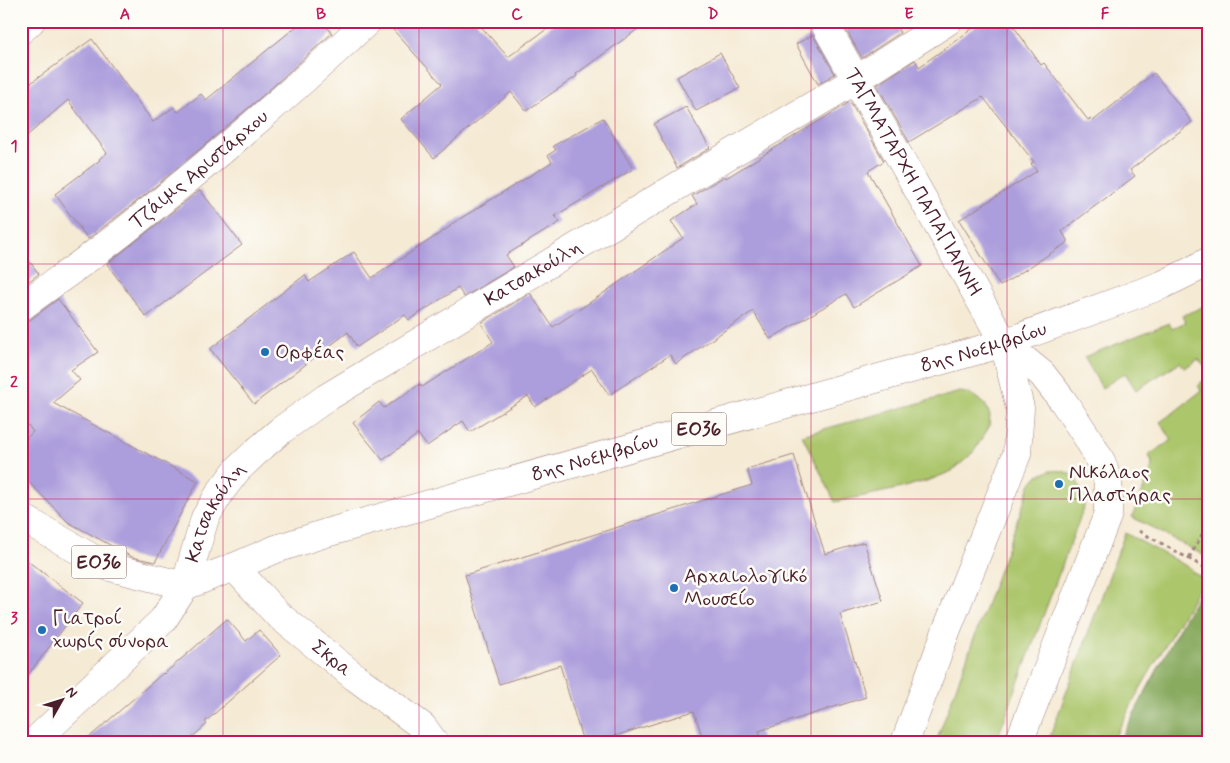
<svg xmlns="http://www.w3.org/2000/svg" width="1230" height="763" viewBox="0 0 1230 763" font-family="Mynerve,sans-serif">
<style>
.green{fill:#acc66c;stroke:#7b724c}
.forest{fill:#89ab60;stroke:#6a6546}
.building{fill:#ac9ddc}
.lines{fill:none;stroke-linecap:round;stroke-linejoin:round}
.minor-casing{stroke:#a08480;stroke-width:29}
.major-casing{stroke:#a08480;stroke-width:29}
.path{stroke:#a08480;stroke-width:3;stroke-dasharray:4 4;stroke-linecap:butt}
.minor{stroke:#fff;stroke-width:28}
.major{stroke:#fff;stroke-width:28}
.grid{fill:none;stroke:#c2185b;stroke-width:1;stroke-opacity:0.55}
.poi-dot{fill:#1f6fb2;stroke:#fdfcf7;stroke-width:2}
.labels{text-anchor:middle;dominant-baseline:central;stroke-width:5;stroke-linejoin:round;paint-order:stroke}
.shield{fill:#fdfcf7;stroke:#806168;stroke-width:1}
.shield-label{font-size:19px;font-weight:bold;fill:#4a1f2b}
.street-label{font-size:20px;fill:#4a1f2b;stroke:#fdfcf7}
.poi-label{font-size:20px;fill:#4a1f2b;stroke:#fdfcf7;text-anchor:start}
.neatline{fill:none;stroke:#c2185b;stroke-width:2}
.grid-label{font-size:16px;text-anchor:middle;font-weight:bold;fill:#c2185b}
</style>
<rect width="100%" height="100%" fill="#fdfcf7"/>
<filter id="ink" filterUnits="userSpaceOnUse"><feTurbulence type="fractalNoise" baseFrequency=".02" numOctaves="2"/><feDisplacementMap in="SourceGraphic" scale="10" xChannelSelector="R" yChannelSelector="G"/><feConvolveMatrix kernelMatrix="1 2 1 2 8 2 1 2 1" color-interpolation-filters="sRGB"/></filter>
<filter id="wash" filterUnits="userSpaceOnUse"><feTurbulence type="fractalNoise" baseFrequency=".0096" numOctaves="4" result="noise"/><feDisplacementMap in="SourceGraphic" scale="20" xChannelSelector="R" yChannelSelector="G"/><feGaussianBlur stdDeviation="1.12" result="paint"/><feColorMatrix in="noise" values="0 0 0 0 0 0 0 0 0 0 0 0 0 0 0 0 0 1.4 0 .05"/><feComposite in="paint" operator="in"/></filter>
<g filter="url(#wash)">
<rect width="100%" height="100%" fill="#f5ead4"/>
<g class="green">
<polygon points="1209,304 1209,372 1198,359 1185,368 1180,362 1136,390 1125,373 1102,388 1084,357 1169,323 1172,329 1185,322 1182,316"/>
<polygon points="1209,376 1209,557 1204,553 1203,555 1132,517 1151,471 1152,463 1149,455 1172,440 1160,422 1173,413 1201,391 1198,385"/>
<polygon points="960,392 971,394 985,404 990,415 989,427 973,453 952,471 930,480 893,490 835,502 802,435"/>
<path d="M 1049,471 C 1053,471 1058,470 1062,471 C 1078,474 1084,493 1084,507 L 996,742 L 936,742 L 1031,483 L 1037,476 Z"/>
<polygon points="1125,533 1192,569 1192,572 1204,579 1141,687 1112,742 1048,742"/>
</g>
<polygon class="forest" points="1209,578 1209,742 1119,742 1184,619"/>
<g id="blocks">
<g class="building">
<polygon points="303,21 322,21 332,33 268,91 207,143 145,195 88,239 55,194 100,160 99,159 107,153 68,100 21,141 21,90 92,39 153,122 174,107 178,112 201,94 206,100"/>
<polygon points="385,21 476,21 508,57 558,21 649,21 576,74 577,76 526,111 511,92 434,158 401,119 442,84"/>
<polygon points="841,21 894,21 900,33 862,58"/>
<polygon points="983,21 1010,21 1041,65 1044,63 1088,120 1091,119 1093,121 1154,73 1192,122 1130,170 1135,176 1062,231 1068,242 1000,286 959,220 1037,171 1031,164 1034,162 983,97 909,142 877,85 915,60 919,67"/>
<polygon points="813,35 835,74 818,84 796,44"/>
<polygon points="720,53 740,88 696,111 677,77"/>
<polygon points="850,102 884,161 868,171 922,266 854,307 846,294 770,339 753,311 676,364 670,355 609,395 592,369 535,407 528,396 470,432 463,421 427,446 418,434 383,460 353,423 379,402 384,408 420,384 422,387 493,342 481,323 530,293 553,327 595,299 683,238 671,221 697,204 692,196 725,176 726,178"/>
<polygon points="686,107 710,148 677,168 654,124"/>
<polygon points="603,118 633,169 555,216 560,222 506,255 514,267 464,297 458,288 409,320 405,315 357,347 348,332 254,404 210,349 305,275 309,282 354,252 372,278 451,226 450,225 552,162 548,155 556,150 553,146"/>
<polygon points="200,190 242,245 146,317 107,264"/>
<polygon points="21,250 39,274 21,287"/>
<polygon points="58,299 98,352 71,370 80,380 53,403 198,481 155,562 132,557 68,522 21,474 21,444 33,432 28,425 21,431 21,322 30,320"/>
<polygon points="794,455 825,554 864,542 883,601 840,614 866,697 759,731 762,742 704,742 694,711 596,742 583,742 560,665 499,684 465,575 752,485 747,469"/>
<polygon points="21,556 83,603 21,684"/>
<polygon points="227,619 246,641 259,630 281,655 205,722 207,724 187,742 84,742 163,673 164,674"/>
</g>
</g>
</g>
<g filter="url(#ink)">
<use href="#blocks" fill-opacity="0" stroke="#a08480" stroke-width="1"/>
<g class="lines">
<g class="minor-casing">
<g id="minor">
<path id="s1" d="M 823,21 L 1004,343 L 1020,408 L 1017,454 L 945,634 L 905,742"/>
<polyline points="21,30 31,21"/>
<path id="s2" d="M 21,307 C 55,282 90,258 123,232 C 207,165 289,95 368,21"/>
<polyline points="1004,343 1042,374 1063,401 1087,437 1102,463 1108,482 1108,514 1019,742"/>
<path id="s3" d="M 234,567 L 277,614 L 355,677 L 423,727 L 434,742"/>
<path id="s4" d="M 185,586 L 205,518 L 221,491 L 237,470 L 257,451 L 280,431 L 326,398 L 729,155 L 856,80 L 948,21"/>
</g>
</g>
<g class="major-casing">
<g id="major">
<polyline points="21,517 106,566 185,586"/>
<path id="s5" d="M 34,742 L 163,620 L 185,586 L 234,567 L 276,549 L 326,533 L 1004,343 L 1162,285 L 1193,270 L 1209,261"/>
</g>
</g>
<g class="path">
<polyline points="1139,531 1209,570"/>
<polyline points="1189,558 1209,522"/>
</g>
<use href="#minor" class="minor"/>
<use href="#major" class="major"/>
</g>
</g>
<path class="grid" d="M 223,21 L 223,742M 419,21 L 419,742M 615,21 L 615,742M 811,21 L 811,742M 1007,21 L 1007,742M 21,264 L 1209,264M 21,499 L 1209,499"/>
<g class="poi-dot">
<circle cx="265" cy="352" r="5"/>
<circle cx="1059" cy="484" r="5"/>
<circle cx="674" cy="588" r="5"/>
<circle cx="42" cy="630" r="5"/>
</g>
<g class="labels">
<g class="shield">
<rect x="671.5" y="412.5" width="55" height="33" rx="4"/>
<rect x="71.5" y="545.5" width="55" height="33" rx="4"/>
</g>
<g class="shield-label">
<text x="699" y="429">ΕΟ36</text>
<text x="99" y="562">ΕΟ36</text>
</g>
<g class="street-label">
<text stroke="none"><textPath href="#s2" startOffset="225">Τζάιμς Αριστάρχου</textPath></text>
<text stroke="none"><textPath href="#s1" startOffset="185">ΤΑΓΜΑΤΑΡΧΗ ΠΑΠΑΓΙΑΝΝΗ</textPath></text>
<text stroke="none"><textPath href="#s4" startOffset="485">Κατσακούλη</textPath></text>
<text stroke="none"><textPath href="#s5" startOffset="1052">8ης Νοεμβρίου</textPath></text>
<text stroke="none"><textPath href="#s5" startOffset="648">8ης Νοεμβρίου</textPath></text>
<text stroke="none"><textPath href="#s4" startOffset="80">Κατσακούλη</textPath></text>
<text stroke="none"><textPath href="#s3" startOffset="134">Σκρα</textPath></text>
</g>
<g class="poi-label">
<text x="275" y="352">Ορφέας</text>
<text x="1069" y="472">Νικόλαος<tspan x="1069" dy="23">Πλαστήρας</tspan></text>
<text x="684" y="576">Αρχαιολογικό<tspan x="684" dy="23">Μουσείο</tspan></text>
<text x="52" y="618">Γιατροί<tspan x="52" dy="23">χωρίς σύνορα</tspan></text>
</g>
</g>
<rect width="1230" height="763" fill="none" stroke="#fdfcf7" stroke-width="55"/>
<g transform="translate(62 700) rotate(51)" stroke="#fdfcf7" stroke-width="4" paint-order="stroke">
<path d="M0-4L9 19L0 12L-9 19Z" fill="#4a1f2b"/>
<text y="-8" font-size="14" font-weight="bold" text-anchor="middle" fill="#4a1f2b">N</text>
</g>
<rect x="28" y="28" width="1174" height="708" class="neatline"/>
<g class="grid-label">
<text x="125" y="19">A</text>
<text x="321" y="19">B</text>
<text x="517" y="19">C</text>
<text x="713" y="19">D</text>
<text x="909" y="19">E</text>
<text x="1105" y="19">F</text>
<text x="14" y="151">1</text>
<text x="14" y="387">2</text>
<text x="14" y="623">3</text>
</g>
</svg>
